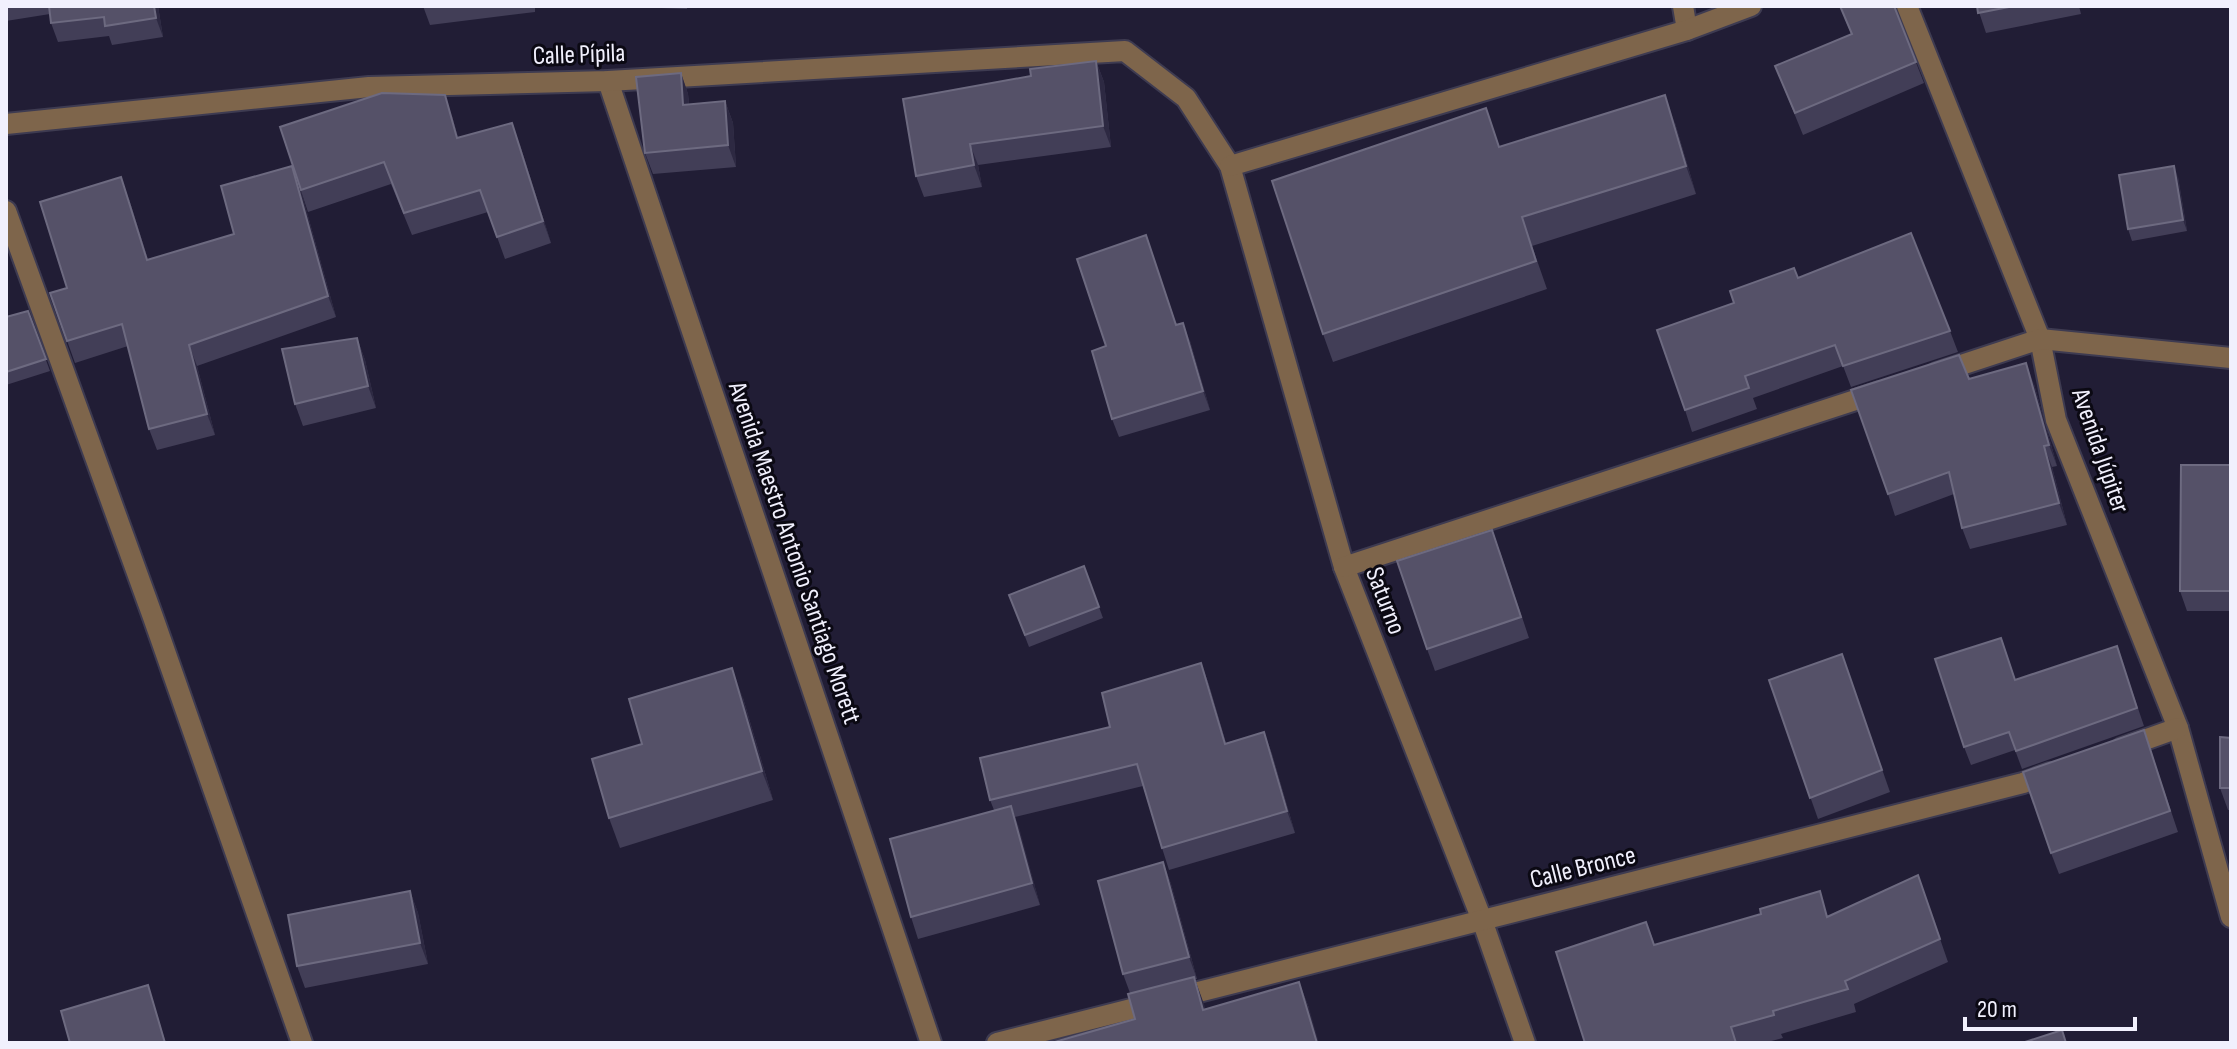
<svg xmlns="http://www.w3.org/2000/svg" width="2237" height="1049" viewBox="0 0 2237 1049" font-family="'Sofia Sans Condensed',sans-serif">
<style>
.lines{fill:none;stroke-linecap:round;stroke-linejoin:round}
.minor-casing{stroke:#3e3b51;stroke-width:24}
.minor{stroke:#7e654b;stroke-width:20}
.wall{fill:#423e57}
.shaded-wall{fill:#2d2942}
.building{fill:#555168;stroke:#6d6a80;stroke-width:2}
.labels{text-anchor:middle;dominant-baseline:central;stroke-width:6;stroke-linejoin:round;paint-order:stroke}
.street-label{font-size:26px;fill:#f1f0fd;stroke:#0b0913}
</style>
<rect width="100%" height="100%" fill="#211d35"/>
<g class="lines">
<g class="minor-casing">
<g id="minor">
<polyline points="1683,6 1687,30"/>
<polyline points="1907,6 2040,339 2056,420 2178,728 2231,917"/>
<polyline points="608,81 931,1043"/>
<polyline points="6,124 369,87 608,81 1125,51 1186,98 1230,166 1344,567 1482,920 1525,1043"/>
<polyline points="1230,166 1687,30 1751,6"/>
<polyline points="6,211 153,617 302,1043"/>
<polyline points="1937,373 2040,339 2231,358"/>
<polyline points="1344,567 1880,392"/>
<polyline points="2122,748 2178,728"/>
<polyline points="997,1043 2023,783 2050,773"/>
</g>
</g>
<use href="#minor" class="minor"/>
</g>
<g class="wall">
<polygon points="6,6 158,6 163,37 112,45 109,36 58,42 51,23 50,14 6,21"/>
<polygon points="423,6 535,6 535,12 430,25"/>
<polygon points="610,6 687,6 687,9"/>
<polygon points="1840,6 1894,6 1924,83 1803,135 1775,66 1851,34"/>
<polygon points="1977,6 2079,6 2081,14 1986,33"/>
<polygon points="1096,61 1104,82 1111,147 978,165 982,187 924,197 916,176 1031,76"/>
<polygon points="681,73 688,94 689,104 725,101 733,123 736,167 653,174 645,153"/>
<polygon points="452,116 458,138 520,145 551,243 505,259 488,212 412,235 391,184 308,212 301,191 336,317 197,366 215,435 157,450 149,429 128,346 75,363 50,293 67,288 129,199 148,260 234,234 292,166"/>
<polygon points="1675,123 1696,194 1532,246 1547,289 1333,362 1323,334 1499,147"/>
<polygon points="2178,177 2187,231 2132,241 2128,229"/>
<polygon points="1798,278 1950,331 1958,352 1851,387 1843,366 1753,398 1757,409 1692,432 1685,410 1734,303"/>
<polygon points="28,311 50,371 6,385 6,317"/>
<polygon points="1176,325 1190,341 1210,410 1119,437 1112,419"/>
<polygon points="357,338 365,360 376,408 303,426 295,404"/>
<polygon points="1969,379 2034,384 2057,466 2052,467 2067,525 1970,549 1962,528 1954,494 1895,516 1888,494"/>
<polygon points="2231,465 2231,611 2187,611 2180,591"/>
<polygon points="1500,551 1529,638 1435,671 1427,649"/>
<polygon points="1084,566 1103,618 1029,647 1009,595"/>
<polygon points="1842,654 1890,792 1818,819 1769,680"/>
<polygon points="1201,663 1209,685 1226,743 1264,732 1272,754 1295,833 1169,870 1162,848 1143,786 1015,817 1040,905 918,939 911,917 994,810 990,800 1110,727"/>
<polygon points="2123,664 2144,726 2022,769 2015,750 1971,765 1964,747 2015,680"/>
<polygon points="743,698 773,800 620,848 609,818 642,744"/>
<polygon points="2144,730 2178,832 2059,874 2051,853"/>
<polygon points="2231,738 2231,810 2228,810 2220,788"/>
<polygon points="1163,862 1171,884 1197,979 1195,979 1205,1009 1299,982 1309,1008 1135,1019 1130,993 1123,974"/>
<polygon points="1918,875 1948,962 1854,1004 1856,1012 1781,1034 1783,1038 1764,1043 1585,1043 1646,922 1655,945 1761,914 1829,917"/>
<polygon points="410,891 418,913 428,964 305,988 297,966"/>
</g>
<g class="shaded-wall">
<polygon points="154,6 158,6 163,37 156,18"/>
<polygon points="1096,61 1104,82 1111,147 1103,126"/>
<polygon points="681,73 688,94 691,126 683,105"/>
<polygon points="445,95 452,116 465,160 457,138"/>
<polygon points="1665,95 1675,123 1696,194 1686,166"/>
<polygon points="725,101 733,123 736,167 728,145"/>
<polygon points="512,123 520,145 551,243 543,221"/>
<polygon points="970,144 978,165 982,187 974,165"/>
<polygon points="292,166 300,187 336,317 328,296"/>
<polygon points="2174,166 2178,177 2187,231 2183,220"/>
<polygon points="121,177 129,199 155,281 147,260"/>
<polygon points="1183,323 1190,341 1210,410 1203,391"/>
<polygon points="357,338 365,360 376,408 368,386"/>
<polygon points="189,345 197,366 215,435 207,414"/>
<polygon points="2026,363 2034,384 2057,466 2049,445"/>
<polygon points="2044,446 2052,467 2067,525 2059,503"/>
<polygon points="1201,663 1209,685 1232,765 1225,744"/>
<polygon points="732,668 743,698 773,800 762,771"/>
<polygon points="1264,732 1272,754 1295,833 1287,811"/>
<polygon points="1011,806 1019,827 1040,905 1032,883"/>
<polygon points="1163,862 1171,884 1197,979 1189,957"/>
<polygon points="410,891 418,913 428,964 420,943"/>
<polygon points="1194,977 1204,1004 1213,1036 1203,1010"/>
<polygon points="1299,982 1309,1008 1319,1043 1317,1043"/>
<polygon points="148,985 155,1007 166,1043 165,1043"/>
</g>
<g class="building">
<polygon points="49,6 154,6 156,18 105,26 104,17 51,23"/>
<polygon points="1840,6 1894,6 1916,62 1795,113 1775,66 1852,34"/>
<polygon points="1977,6 2014,6 1978,13"/>
<polygon points="1096,61 1103,126 970,144 974,165 916,176 903,99 1031,76 1030,69"/>
<polygon points="681,73 683,105 725,101 728,145 645,153 636,77"/>
<polygon points="382,93 445,95 457,138 512,123 543,221 497,237 480,190 404,213 384,162 301,190 280,127"/>
<polygon points="1665,95 1686,166 1522,217 1536,261 1323,334 1272,181 1486,108 1499,147"/>
<polygon points="292,166 328,296 189,345 207,414 149,429 122,324 67,341 50,293 67,288 40,202 121,177 147,260 234,234 221,186"/>
<polygon points="2174,166 2183,220 2128,229 2119,175"/>
<polygon points="1911,233 1950,331 1843,366 1835,345 1745,376 1749,388 1685,410 1657,330 1734,303 1730,291 1794,268 1798,278"/>
<polygon points="1146,235 1176,325 1183,323 1203,391 1112,419 1092,351 1106,346 1077,259"/>
<polygon points="28,311 46,359 6,372 6,317"/>
<polygon points="357,338 368,386 295,404 282,349"/>
<polygon points="1959,355 1969,379 2026,363 2049,445 2044,446 2059,503 1962,528 1949,472 1888,494 1851,390"/>
<polygon points="2181,465 2231,465 2231,591 2180,591"/>
<polygon points="1492,530 1521,617 1427,649 1397,561"/>
<polygon points="1084,566 1099,607 1025,635 1009,595"/>
<polygon points="2001,638 2015,680 2117,646 2137,708 2016,751 2009,732 1964,747 1935,659"/>
<polygon points="1842,654 1882,770 1810,798 1769,680"/>
<polygon points="1201,663 1225,744 1264,732 1287,811 1162,848 1137,764 990,800 980,758 1110,727 1102,693"/>
<polygon points="732,668 762,771 609,818 592,759 642,744 629,699"/>
<polygon points="2144,730 2170,811 2051,853 2023,772"/>
<polygon points="2220,737 2231,738 2231,788 2220,788"/>
<polygon points="1011,806 1032,883 911,917 890,839"/>
<polygon points="1163,862 1189,957 1123,974 1098,881"/>
<polygon points="1918,875 1940,939 1845,981 1848,989 1773,1011 1774,1015 1731,1027 1736,1043 1585,1043 1556,952 1646,922 1654,945 1761,914 1760,909 1820,891 1827,917"/>
<polygon points="410,891 420,943 297,966 288,915"/>
<polygon points="1194,977 1203,1010 1299,982 1317,1043 1051,1043 1135,1019 1128,994"/>
<polygon points="148,985 165,1043 70,1043 61,1011"/>
<polygon points="2062,1030 2066,1043 2022,1043"/>
</g>
<g class="labels">
<g class="street-label">
<text transform="translate(579 55) rotate(-2)">Calle Pípila</text>
<text transform="translate(2100 451) rotate(71)">Avenida Júpiter</text>
<text transform="translate(794 553) rotate(71)">Avenida Maestro Antonio Santiago Morett</text>
<text transform="translate(1385 601) rotate(69)">Saturno</text>
<text transform="translate(1583 868) rotate(-14)">Calle Bronce</text>
</g>
</g>
<rect width="2237" height="1049" fill="none" stroke="#f1f0fd" stroke-width="16"/>
<path d="M1965 1017v12h170v-12" fill="none" stroke="#f1f0fd" stroke-width="4"/>
<text x="1977" y="1017" font-size="24" fill="#f1f0fd" stroke="#0b0913" stroke-width="6" paint-order="stroke">20 m</text>
</svg>
